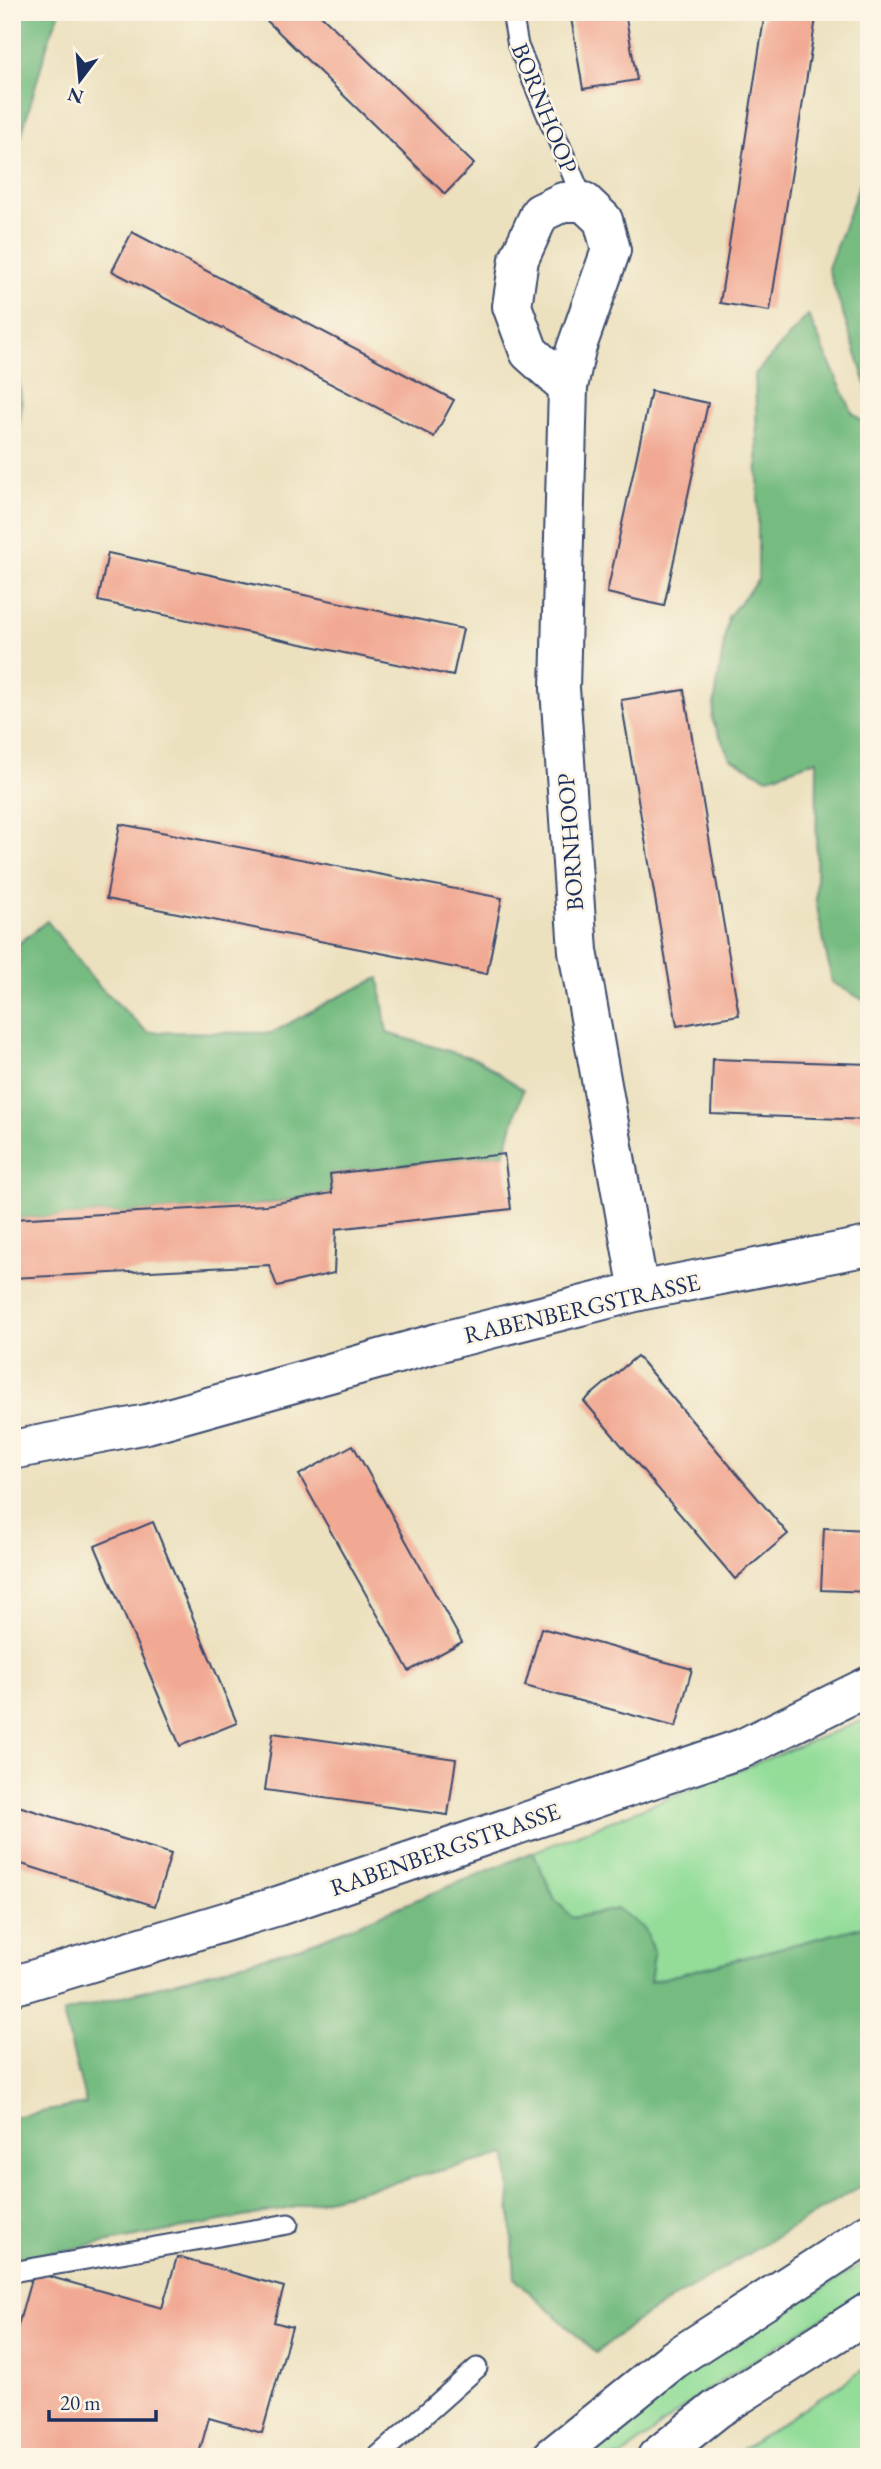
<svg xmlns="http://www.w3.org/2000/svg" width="881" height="2469" viewBox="0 0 881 2469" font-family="'EB Garamond',serif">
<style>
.green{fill:#93dd99;stroke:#57867c;stroke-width:2}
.forest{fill:#76bc81;stroke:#487670;stroke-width:2}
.building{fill:#f1a993}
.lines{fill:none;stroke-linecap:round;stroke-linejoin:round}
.service-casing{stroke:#3a4a6d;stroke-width:23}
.minor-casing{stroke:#3a4a6d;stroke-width:42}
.secondary-casing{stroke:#3a4a6d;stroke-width:42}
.service{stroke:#fff;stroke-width:19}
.minor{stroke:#fff;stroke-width:38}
.secondary{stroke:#fff;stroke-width:38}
.labels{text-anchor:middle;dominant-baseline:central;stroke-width:5;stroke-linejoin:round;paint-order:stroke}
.street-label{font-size:24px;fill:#1b2f5e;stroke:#fcf5e5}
</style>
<rect width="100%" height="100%" fill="#fcf5e5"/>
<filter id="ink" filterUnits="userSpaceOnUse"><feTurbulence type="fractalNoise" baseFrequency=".0143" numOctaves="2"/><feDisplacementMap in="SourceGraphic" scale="14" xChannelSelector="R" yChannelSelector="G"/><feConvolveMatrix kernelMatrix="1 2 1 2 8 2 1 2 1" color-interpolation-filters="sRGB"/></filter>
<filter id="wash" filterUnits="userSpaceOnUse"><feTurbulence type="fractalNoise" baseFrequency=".00686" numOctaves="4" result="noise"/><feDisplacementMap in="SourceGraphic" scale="28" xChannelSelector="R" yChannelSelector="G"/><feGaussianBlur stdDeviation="1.57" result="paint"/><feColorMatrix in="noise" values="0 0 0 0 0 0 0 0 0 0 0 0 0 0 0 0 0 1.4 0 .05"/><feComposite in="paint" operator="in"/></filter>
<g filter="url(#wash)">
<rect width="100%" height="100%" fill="#ece1bf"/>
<g class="green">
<polygon points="869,1718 869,1925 649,1982 654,1954 618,1909 573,1918 555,1900 533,1852"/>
<polygon points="869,2259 869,2289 705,2391 621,2457 583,2457 690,2372"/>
<polygon points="869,2366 869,2457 732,2457 741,2450"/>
</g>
<g class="forest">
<polygon points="12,12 60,12 49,39 18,147 12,220"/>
<polygon points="869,159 869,393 828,268"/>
<polygon points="808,315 852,412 869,428 869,1000 865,1001 832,982 816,902 817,760 767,778 730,758 712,719 728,617 758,580 758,476 755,374"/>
<polygon points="12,328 22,405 12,468"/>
<polygon points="47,921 98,985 147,1032 272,1033 332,1000 379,978 387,1033 479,1060 523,1090 504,1154 330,1174 332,1193 252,1206 12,1219 12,949"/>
<polygon points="533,1852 555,1900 573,1918 618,1909 645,1929 654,1954 650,1982 869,1925 869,2181 636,2321 596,2353 515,2279 507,2154 291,2208 12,2260 12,2117 86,2104 63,2013 304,1946"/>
</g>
<g id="blocks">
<g class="building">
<polygon points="258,12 318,12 474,164 445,194"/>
<polygon points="570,12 625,12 637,80 583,89"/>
<polygon points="765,12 817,12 770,311 720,303"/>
<polygon points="132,232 454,400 434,437 112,271"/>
<polygon points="651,391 708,403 664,606 607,593"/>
<polygon points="108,553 463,629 453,676 98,601"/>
<polygon points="684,690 739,1015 677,1026 621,700"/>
<polygon points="120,824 502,898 487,974 106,899"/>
<polygon points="713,1059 869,1064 869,1120 711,1114"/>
<polygon points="504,1154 511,1209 336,1229 334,1273 277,1286 269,1265 12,1278 12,1219 266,1205 332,1193 330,1174"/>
<polygon points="637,1356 788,1534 735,1579 584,1401"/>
<polygon points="353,1445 462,1642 409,1671 299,1475"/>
<polygon points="153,1522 237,1723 180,1746 95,1546"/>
<polygon points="824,1528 869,1530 869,1592 821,1590"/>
<polygon points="541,1628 692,1669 676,1727 525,1686"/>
<polygon points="273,1733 456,1759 448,1815 265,1790"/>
<polygon points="12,1804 171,1854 155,1906 12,1861"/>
<polygon points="177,2257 284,2287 274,2322 292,2327 262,2433 209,2418 198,2457 12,2457 12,2347 33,2272 162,2308"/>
</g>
</g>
</g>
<g filter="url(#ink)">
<use href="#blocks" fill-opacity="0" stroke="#3a4a6d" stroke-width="2"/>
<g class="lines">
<g class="service-casing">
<g id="service">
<polyline points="512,12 518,46 584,202"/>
<polyline points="12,2272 288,2224"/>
<polyline points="377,2457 477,2368"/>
</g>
</g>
<g class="minor-casing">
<g id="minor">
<polyline points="568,387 576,349 611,250 603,220 584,202 563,202 540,213 519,259 512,306 529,352 568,387 560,688 578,951 639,1291"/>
<polyline points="12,1450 147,1424 455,1338 639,1291 869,1246"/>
<polyline points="12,1986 278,1906 743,1748 869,1686"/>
</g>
</g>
<g class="secondary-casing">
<g id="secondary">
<polyline points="552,2457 673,2360 869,2233"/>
<polyline points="657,2457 717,2409 869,2312"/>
</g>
</g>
<use href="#service" class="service"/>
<use href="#minor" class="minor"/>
<use href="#secondary" class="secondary"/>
</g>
</g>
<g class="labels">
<g class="street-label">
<text transform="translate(545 108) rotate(68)">BORNHOOP</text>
<text transform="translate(570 842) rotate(-94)">BORNHOOP</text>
<text transform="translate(582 1308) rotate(-13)">RABENBERGSTRASSE</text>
<text transform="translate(445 1849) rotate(-19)">RABENBERGSTRASSE</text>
</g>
</g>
<rect width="881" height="2469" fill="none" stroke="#fcf5e5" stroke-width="42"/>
<g transform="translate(80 80) rotate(196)" stroke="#fcf5e5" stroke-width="5" paint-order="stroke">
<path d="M0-5L12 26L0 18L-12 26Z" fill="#1b2f5e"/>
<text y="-10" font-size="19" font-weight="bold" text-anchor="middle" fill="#1b2f5e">N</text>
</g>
<path d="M49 2410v10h107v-10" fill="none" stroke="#1b2f5e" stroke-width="3.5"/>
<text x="60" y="2410" font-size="21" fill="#1b2f5e" stroke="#fcf5e5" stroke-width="5" paint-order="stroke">20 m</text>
</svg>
